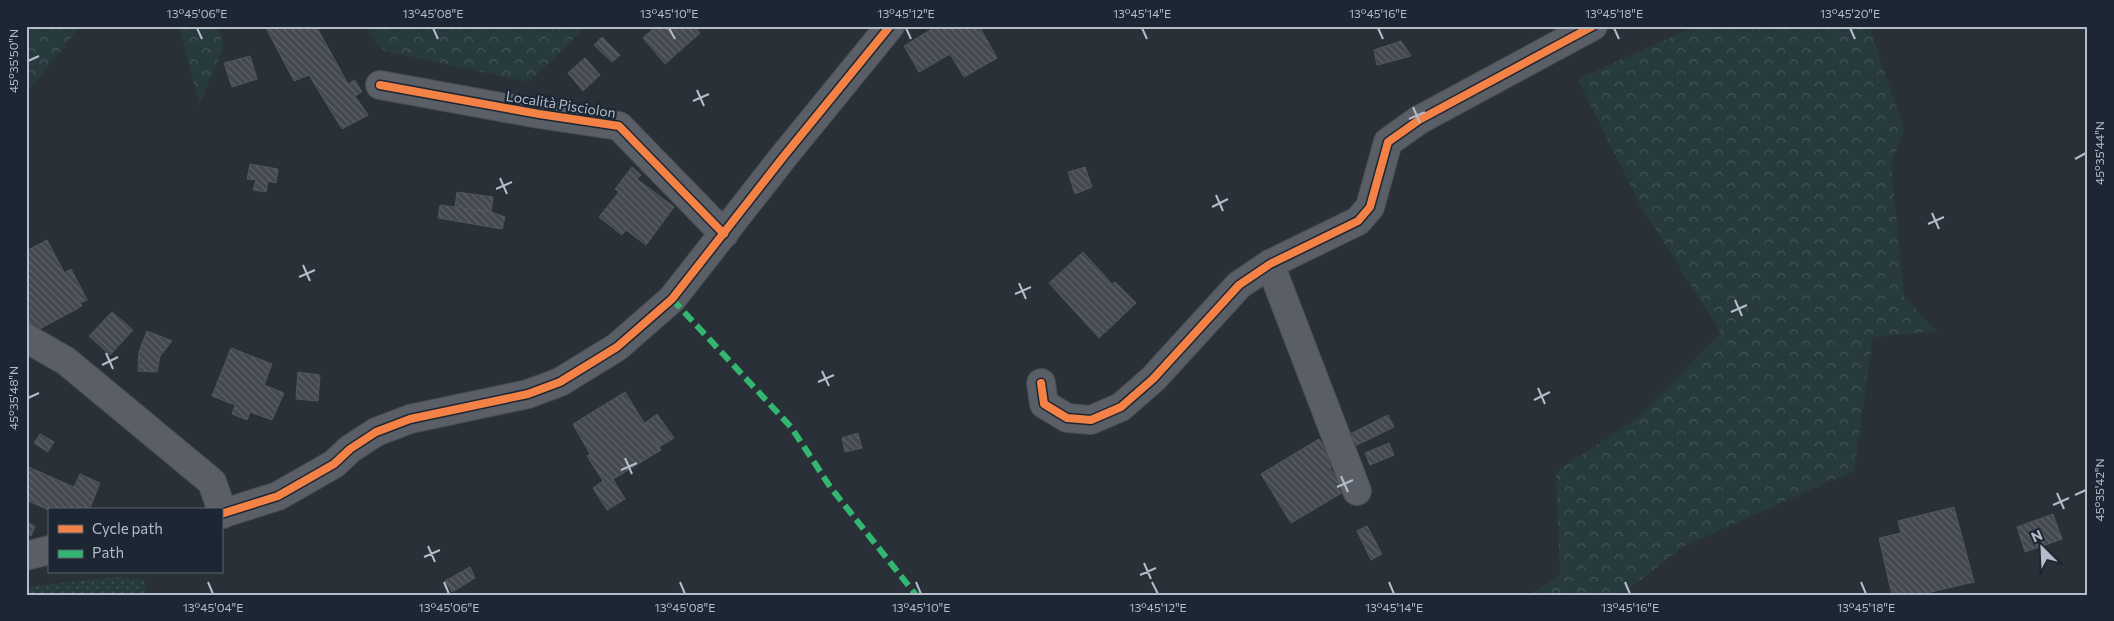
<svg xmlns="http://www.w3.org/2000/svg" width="2114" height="621" viewBox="0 0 2114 621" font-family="Commissioner,sans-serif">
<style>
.grass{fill:url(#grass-dots)}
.forest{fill:url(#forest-crowns)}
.building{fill:url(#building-back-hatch);stroke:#52575f}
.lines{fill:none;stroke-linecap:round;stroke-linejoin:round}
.minor-casing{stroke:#484c53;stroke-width:30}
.minor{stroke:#5a5e66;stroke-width:28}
.quiet{stroke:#33b770;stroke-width:6;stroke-dasharray:12 6;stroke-linecap:butt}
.cycleway-casing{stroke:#1d2633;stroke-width:11}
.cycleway{stroke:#f48246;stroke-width:8}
.ticks{fill:none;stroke:#b4bcc9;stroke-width:2}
.labels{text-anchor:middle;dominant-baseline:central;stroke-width:4.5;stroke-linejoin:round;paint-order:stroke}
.street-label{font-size:14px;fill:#b4bcc9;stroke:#1d2633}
.neatline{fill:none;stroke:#b4bcc9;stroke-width:2}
.ticks-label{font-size:12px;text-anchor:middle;fill:#b4bcc9}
</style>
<defs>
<pattern id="grass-dots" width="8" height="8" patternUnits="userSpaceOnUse" patternTransform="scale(1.25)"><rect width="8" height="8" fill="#273a3e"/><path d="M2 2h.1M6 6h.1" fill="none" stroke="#445559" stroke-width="1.8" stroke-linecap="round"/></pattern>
<pattern id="forest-crowns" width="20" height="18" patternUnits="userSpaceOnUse" patternTransform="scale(1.25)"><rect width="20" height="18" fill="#273a3e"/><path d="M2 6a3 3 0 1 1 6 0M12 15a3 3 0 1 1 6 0" fill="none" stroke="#445559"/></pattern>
<pattern id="building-back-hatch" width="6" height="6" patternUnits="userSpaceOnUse" patternTransform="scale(1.25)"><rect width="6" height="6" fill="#444950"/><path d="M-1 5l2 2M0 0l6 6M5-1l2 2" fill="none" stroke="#5d6168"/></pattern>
</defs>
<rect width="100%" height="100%" fill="#2a3038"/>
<polygon class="grass" points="114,577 145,580 145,587 149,595 26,595 26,587"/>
<g class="forest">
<polygon points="26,26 80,26 27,93 26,93"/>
<polygon points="179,26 217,26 224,46 199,105"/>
<polygon points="363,26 587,26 529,82 384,51"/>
<polygon points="1696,26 1869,26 1904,130 1891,164 1904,297 1937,331 1873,337 1854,471 1684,546 1621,595 1530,595 1560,575 1556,472 1640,416 1721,333 1639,203 1578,79"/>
</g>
<g class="building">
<polygon points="265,26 316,26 348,84 355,80 362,92 355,96 368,115 342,129 309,75 294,81"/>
<polygon points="656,26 694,26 700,33 665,64 643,38"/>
<polygon points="937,26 979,26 997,58 964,77 950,54 919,72 904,46"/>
<polygon points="602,37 620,55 612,62 594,45"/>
<polygon points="1401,41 1411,56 1377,65 1374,50"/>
<polygon points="250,56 257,79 232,87 224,63"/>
<polygon points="585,58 600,75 583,91 568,73"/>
<polygon points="250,164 278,169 276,183 268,181 266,192 253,190 256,180 247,179"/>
<polygon points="632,167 641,175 637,179 674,207 646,245 626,230 622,235 599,217 619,192 615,189"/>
<polygon points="1085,167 1092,187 1075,194 1068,172"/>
<polygon points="457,192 493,197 491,212 455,208"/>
<polygon points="440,205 491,212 505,217 502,229 438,218"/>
<polygon points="47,240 82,306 34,332 26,317 26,251"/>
<polygon points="1083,252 1112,284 1115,282 1136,303 1099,338 1049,283"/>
<polygon points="71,269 87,300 80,303 64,273"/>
<polygon points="112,312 133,330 110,355 89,336"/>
<polygon points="147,331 172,341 160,356 157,372 138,371 139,352"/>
<polygon points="231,348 272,364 264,385 284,393 272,420 250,412 247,420 232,414 235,405 212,396"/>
<polygon points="298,372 320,375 318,401 296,399"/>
<polygon points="625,392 661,450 605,484 587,456 590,454 573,424"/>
<polygon points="657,414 674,438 659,447 645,423"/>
<polygon points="1388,415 1394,427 1353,447 1348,435"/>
<polygon points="858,433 862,448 845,452 842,438"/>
<polygon points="40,434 54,442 48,452 34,443"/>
<polygon points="1319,439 1335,465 1330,468 1345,491 1291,523 1261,474"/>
<polygon points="1389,443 1394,455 1370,465 1365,453"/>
<polygon points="26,466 74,487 80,474 100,483 89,510 49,510 26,500"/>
<polygon points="613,479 625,499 607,510 593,488 603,481 605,484"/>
<polygon points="1954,507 1974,582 1918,595 1892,595 1879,538 1901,533 1898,521"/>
<polygon points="2053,514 2062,539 2025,552 2017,527"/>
<polygon points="26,522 35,526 31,536 26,533"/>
<polygon points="1367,526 1382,554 1371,560 1357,531"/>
<polygon points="470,567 475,578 452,592 445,581"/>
</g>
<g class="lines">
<g class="minor-casing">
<g id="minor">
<polyline points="380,85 539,114 619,126 724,234"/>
<polyline points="1270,264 1357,491"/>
<polyline points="26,338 66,361 212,482 223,514"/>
<polyline points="1041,383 1044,404 1067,418 1091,420 1121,407 1153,379 1239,285 1270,264 1358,221 1370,207 1388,142 1419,120 1593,26"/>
<polyline points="221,514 278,496 334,464 350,449 376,432 410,419 528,394 560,382 617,347 672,299 784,156 890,26"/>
<polyline points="26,556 49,550"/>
</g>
</g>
<use href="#minor" class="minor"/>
<polyline class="quiet" points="672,299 791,427 831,488 916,595"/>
<g class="cycleway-casing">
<g id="cycleway">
<polyline points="380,85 539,114 619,126 724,234"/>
<polyline points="1041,383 1044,404 1067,418 1091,420 1121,407 1153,379 1239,285 1270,264 1358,221 1370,207 1388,142 1419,120 1593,26"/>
<polyline points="221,514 278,496 334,464 350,449 376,432 410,419 528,394 560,382 617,347 672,299 784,156 890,26"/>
</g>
</g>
<use href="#cycleway" class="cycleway"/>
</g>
<path class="ticks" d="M 197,28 L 202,39M 433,28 L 438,39M 669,28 L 675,39M 906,28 L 911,39M 1142,28 L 1147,39M 1378,28 L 1383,39M 1614,28 L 1619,39M 1850,28 L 1855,39M 28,61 L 39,56M 697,90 L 704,106M 693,101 L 709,94M 1413,107 L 1420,123M 1409,119 L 1425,112M 2075,159 L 2086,153M 500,178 L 507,194M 496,189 L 512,182M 1216,195 L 1223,211M 1212,207 L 1228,199M 1932,213 L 1939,229M 1928,224 L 1944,217M 303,265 L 310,281M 299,277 L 315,270M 1019,283 L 1026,299M 1015,294 L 1031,287M 1735,300 L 1742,316M 1731,312 L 1747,305M 106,353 L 113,369M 102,365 L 118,357M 822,371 L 829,386M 818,382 L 834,375M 1538,388 L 1545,404M 28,398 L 39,393M 1534,400 L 1550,392M 625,458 L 632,474M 621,470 L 637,463M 1341,476 L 1348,492M 1337,487 L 1353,480M 2057,493 L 2064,509M 2075,495 L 2086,490M 2053,505 L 2069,498M 428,546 L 435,562M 424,557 L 440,550M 1144,563 L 1151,579M 1140,575 L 1156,568M 208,582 L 213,594M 444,582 L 449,594M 680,582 L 685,594M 916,582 L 921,594M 1152,582 L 1158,594M 1389,582 L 1394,594M 1625,582 L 1630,594M 1861,582 L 1866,594"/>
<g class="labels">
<g class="street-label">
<text transform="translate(561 104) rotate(9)">Località Pisciolon</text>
</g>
</g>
<rect width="2114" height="621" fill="none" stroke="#1d2633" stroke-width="55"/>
<rect x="48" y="508" width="175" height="65" fill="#1d2633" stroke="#59626f"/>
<rect x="58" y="525" width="25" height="8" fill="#f48246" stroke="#59626f"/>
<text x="92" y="534" font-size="15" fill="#b4bcc9">Cycle path</text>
<rect x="58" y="550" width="25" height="8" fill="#33b770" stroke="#59626f"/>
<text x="92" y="558" font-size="15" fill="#b4bcc9">Path</text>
<g transform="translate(2042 548) rotate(336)" stroke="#1d2633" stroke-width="4" paint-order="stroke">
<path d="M0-4L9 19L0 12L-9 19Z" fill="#b4bcc9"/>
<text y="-8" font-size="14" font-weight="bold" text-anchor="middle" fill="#b4bcc9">N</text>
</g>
<rect x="28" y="28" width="2058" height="566" class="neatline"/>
<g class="ticks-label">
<text x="197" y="18">13°45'06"E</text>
<text x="433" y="18">13°45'08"E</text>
<text x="669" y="18">13°45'10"E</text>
<text x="906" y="18">13°45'12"E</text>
<text x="1142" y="18">13°45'14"E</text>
<text x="1378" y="18">13°45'16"E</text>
<text x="1614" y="18">13°45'18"E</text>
<text x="1850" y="18">13°45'20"E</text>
<text transform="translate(14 61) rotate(-90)" y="4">45°35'50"N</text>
<text transform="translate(2100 153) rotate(-90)" y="4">45°35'44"N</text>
<text transform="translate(14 398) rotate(-90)" y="4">45°35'48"N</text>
<text transform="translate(2100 490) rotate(-90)" y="4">45°35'42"N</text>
<text x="213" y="612">13°45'04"E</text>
<text x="449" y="612">13°45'06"E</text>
<text x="685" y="612">13°45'08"E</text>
<text x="921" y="612">13°45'10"E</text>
<text x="1158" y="612">13°45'12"E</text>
<text x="1394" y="612">13°45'14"E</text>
<text x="1630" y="612">13°45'16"E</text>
<text x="1866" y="612">13°45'18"E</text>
</g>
</svg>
